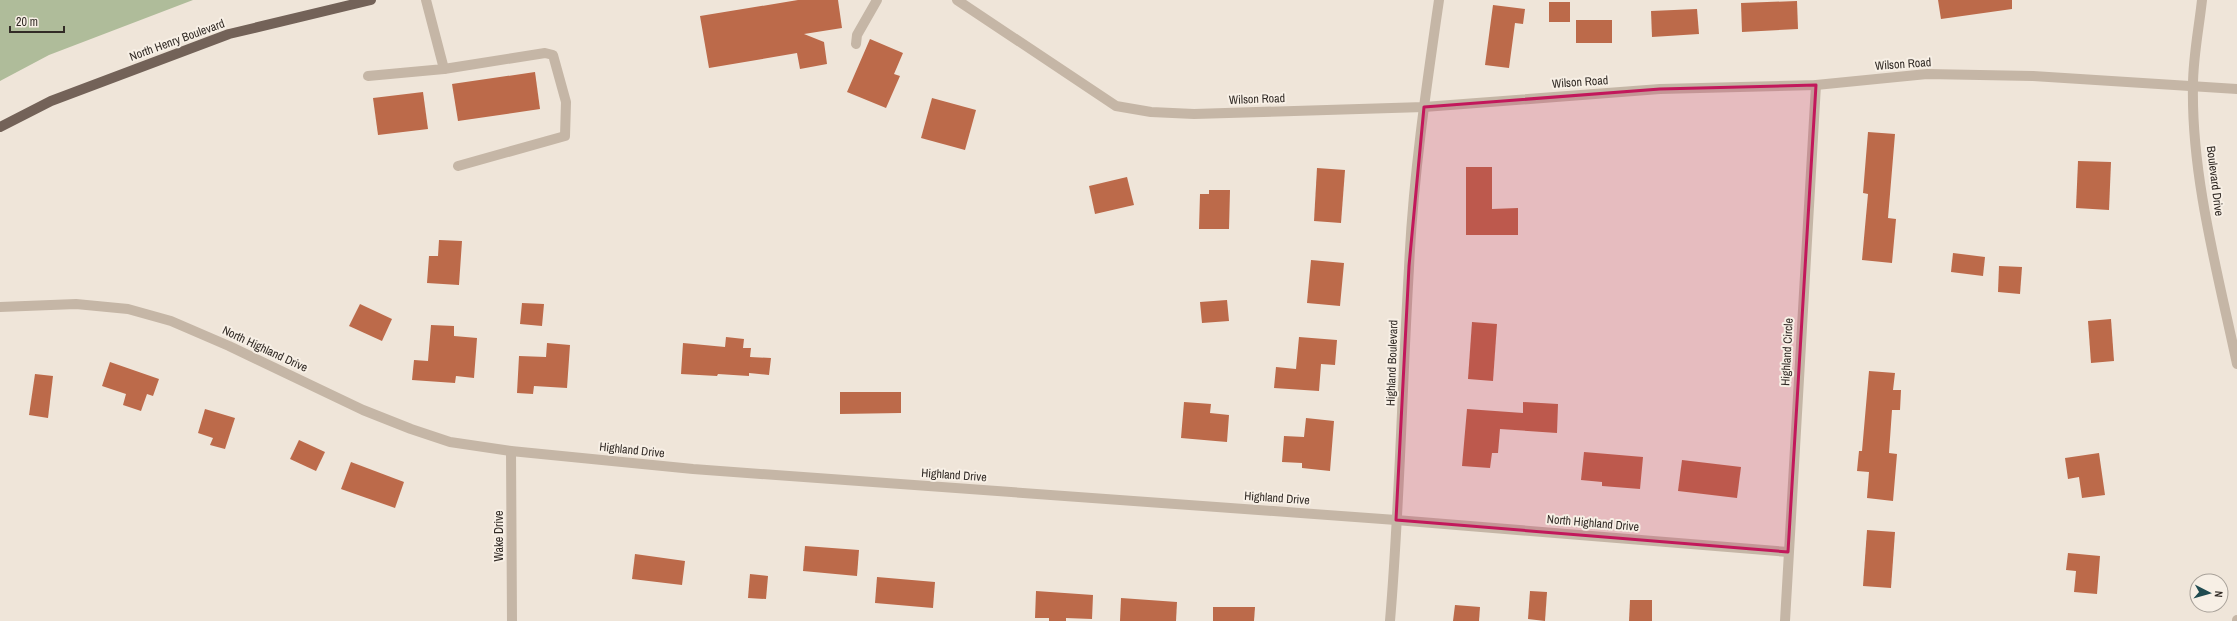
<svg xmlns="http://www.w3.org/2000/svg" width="2237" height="621" viewBox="0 0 2237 621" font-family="'Archivo Narrow',sans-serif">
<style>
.green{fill:#afbc9a}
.building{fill:#bc6a4a}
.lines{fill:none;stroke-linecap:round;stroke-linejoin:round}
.service{stroke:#c5b6a6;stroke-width:10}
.minor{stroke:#c5b6a6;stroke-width:10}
.primary{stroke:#736258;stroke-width:10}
.marked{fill:#c2185b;fill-opacity:0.2;stroke:#c2185b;stroke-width:3;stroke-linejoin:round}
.labels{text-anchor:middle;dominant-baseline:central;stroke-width:4;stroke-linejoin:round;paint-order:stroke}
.street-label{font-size:12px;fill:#322b26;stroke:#f7efe5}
</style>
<rect width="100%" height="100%" fill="#efe5d9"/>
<polygon class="green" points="0,0 193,0 49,55 0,81"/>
<g class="building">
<polygon points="798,0 838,0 842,28 804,34 824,42 827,64 800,69 797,53 709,68 700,16"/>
<polygon points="1938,0 2012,0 2012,9 1941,19"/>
<polygon points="1797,1 1798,29 1742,32 1741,3"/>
<rect x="1549" y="2" width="21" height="20"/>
<polygon points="1493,5 1525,9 1523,24 1515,23 1509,68 1485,65"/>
<polygon points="1697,9 1699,34 1652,37 1651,11"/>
<rect x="1576" y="20" width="36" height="23"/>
<polygon points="870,39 903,53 894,74 900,76 886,108 847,92"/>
<polygon points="535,72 540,109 458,121 452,84"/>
<polygon points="423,92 428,129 378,135 373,98"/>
<polygon points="932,98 976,110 965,150 921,138"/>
<polygon points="1868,132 1895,134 1888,218 1896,219 1892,263 1862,260 1868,194 1863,193"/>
<polygon points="2078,161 2111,162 2109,210 2076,208"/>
<polygon points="1466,167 1492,167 1492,209 1518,208 1518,235 1466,235"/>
<polygon points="1317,168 1345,170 1341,223 1314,221"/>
<polygon points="1127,177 1134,205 1095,214 1089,186"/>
<polygon points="1209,190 1230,190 1229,229 1199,229 1200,194 1209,194"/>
<polygon points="439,240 462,241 459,285 427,283 429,256 438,256"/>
<polygon points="1953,253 1985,257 1983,276 1951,272"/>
<polygon points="1311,260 1344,263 1340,306 1307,303"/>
<polygon points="1999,266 2022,267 2020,294 1998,292"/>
<polygon points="1227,300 1229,321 1202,323 1200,302"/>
<polygon points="522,303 544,304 542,326 520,324"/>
<polygon points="360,304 392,319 382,341 349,326"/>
<polygon points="2111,319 2114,361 2091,363 2088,321"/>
<polygon points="1472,322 1497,324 1493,381 1468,379"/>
<polygon points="431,325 454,326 454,336 477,338 474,378 456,376 455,383 412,380 414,360 428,361"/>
<polygon points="726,337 744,339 743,348 751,348 750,357 771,358 769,375 749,373 749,376 718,374 717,376 681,374 683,343 725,347"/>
<polygon points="1299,337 1337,340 1335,365 1321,364 1319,391 1274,388 1276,367 1296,369"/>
<polygon points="547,343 570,345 567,388 534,386 533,394 517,393 519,356 546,357"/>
<polygon points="110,362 159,379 153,396 147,394 141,411 123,405 126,394 102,386"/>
<polygon points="1869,371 1895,373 1893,390 1901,390 1900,410 1892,410 1889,453 1897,454 1893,501 1867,498 1869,472 1857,471 1859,451 1862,451"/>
<polygon points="35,374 53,376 48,418 29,415"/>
<polygon points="840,392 901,392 901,413 840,414"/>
<polygon points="1184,402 1211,404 1210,413 1229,415 1227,442 1181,438"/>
<polygon points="1523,402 1558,404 1557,433 1500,429 1498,453 1492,453 1490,468 1462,466 1467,409 1523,413"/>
<polygon points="205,409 235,418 225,449 210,445 213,438 198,433"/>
<polygon points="1306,418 1334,421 1330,471 1302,468 1302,463 1282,462 1284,436 1304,437"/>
<polygon points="299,440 325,452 316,471 290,459"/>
<polygon points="1584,452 1643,457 1640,489 1602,486 1602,482 1581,480"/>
<polygon points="2099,453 2105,495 2082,498 2079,477 2068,479 2065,458"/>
<polygon points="1682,460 1741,467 1737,498 1678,491"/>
<polygon points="351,462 404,482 395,508 341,489"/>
<polygon points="1867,530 1895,532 1891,588 1863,586"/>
<polygon points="805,546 859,550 857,576 803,571"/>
<polygon points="2068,553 2100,556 2097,594 2074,592 2076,571 2066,570"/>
<polygon points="635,554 685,561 682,585 632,579"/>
<polygon points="750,574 768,576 766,599 748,598"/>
<polygon points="877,577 935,582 933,608 875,603"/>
<polygon points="1036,591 1093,595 1092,619 1066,618 1066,621 1049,621 1049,618 1035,618"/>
<polygon points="1530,591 1547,592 1545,621 1528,619"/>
<polygon points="1121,598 1177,602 1176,621 1120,621"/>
<polygon points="1630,600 1652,600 1652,621 1629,621"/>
<polygon points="1455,605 1480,607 1479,621 1453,621"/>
<polygon points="1213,607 1255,607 1254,621 1213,621"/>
</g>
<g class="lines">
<g class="service">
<polyline points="856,44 857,35 877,0"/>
<polyline points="444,69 545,53 553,55 566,102 565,136 458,166"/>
<polyline points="368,76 444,69 426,0"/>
</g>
<g class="minor">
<polyline points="957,0 1116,106 1151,112 1194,114 1424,107 1660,89 1816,85 1927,74 2033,76 2237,89"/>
<path d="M 2202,0 C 2199,28 2193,57 2193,85 C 2191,176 2218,274 2237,364"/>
<polyline points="0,307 76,304 128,309 171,321 229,346 363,410 411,429 450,442 511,451 693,469 1396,520 1788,552"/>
<polyline points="511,451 512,621"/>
<path d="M 1390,621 C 1400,503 1402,385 1409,268 C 1413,178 1426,89 1439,0"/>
<polyline points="1785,621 1816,85"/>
<polyline points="2237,621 2237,620"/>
</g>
<polyline class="primary" points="0,127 51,101 229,34 371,0"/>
</g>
<path class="marked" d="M 1816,85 L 1788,552 L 1396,520 L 1409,266 L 1424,107 L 1660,89 Z"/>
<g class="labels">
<g class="street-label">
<text transform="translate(177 40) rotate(-20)">North Henry Boulevard</text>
<text transform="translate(1903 64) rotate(-4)">Wilson Road</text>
<text transform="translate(1580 82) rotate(-4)">Wilson Road</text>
<text transform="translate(1257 99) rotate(-2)">Wilson Road</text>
<text transform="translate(2215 181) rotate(83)">Boulevard Drive</text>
<text transform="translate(265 349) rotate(25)">North Highland Drive</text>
<text transform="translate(1787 352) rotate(-87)">Highland Circle</text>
<text transform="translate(1392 363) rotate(-88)">Highland Boulevard</text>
<text transform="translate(632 450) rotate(6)">Highland Drive</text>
<text transform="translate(954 475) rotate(4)">Highland Drive</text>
<text transform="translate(1277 498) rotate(4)">Highland Drive</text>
<text transform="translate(1593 523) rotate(5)">North Highland Drive</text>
<text transform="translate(499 536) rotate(-90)">Wake Drive</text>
</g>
</g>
<g transform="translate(2209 593) rotate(96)"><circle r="19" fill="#f7efe5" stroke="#a8a199"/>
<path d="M0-3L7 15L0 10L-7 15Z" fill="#204b50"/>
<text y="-6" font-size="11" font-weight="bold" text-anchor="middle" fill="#322b26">N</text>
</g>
<path d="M10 26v6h54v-6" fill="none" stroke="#322b26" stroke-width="2"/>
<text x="16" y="26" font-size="12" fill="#322b26" stroke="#f7efe5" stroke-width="3" paint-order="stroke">20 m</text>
</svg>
